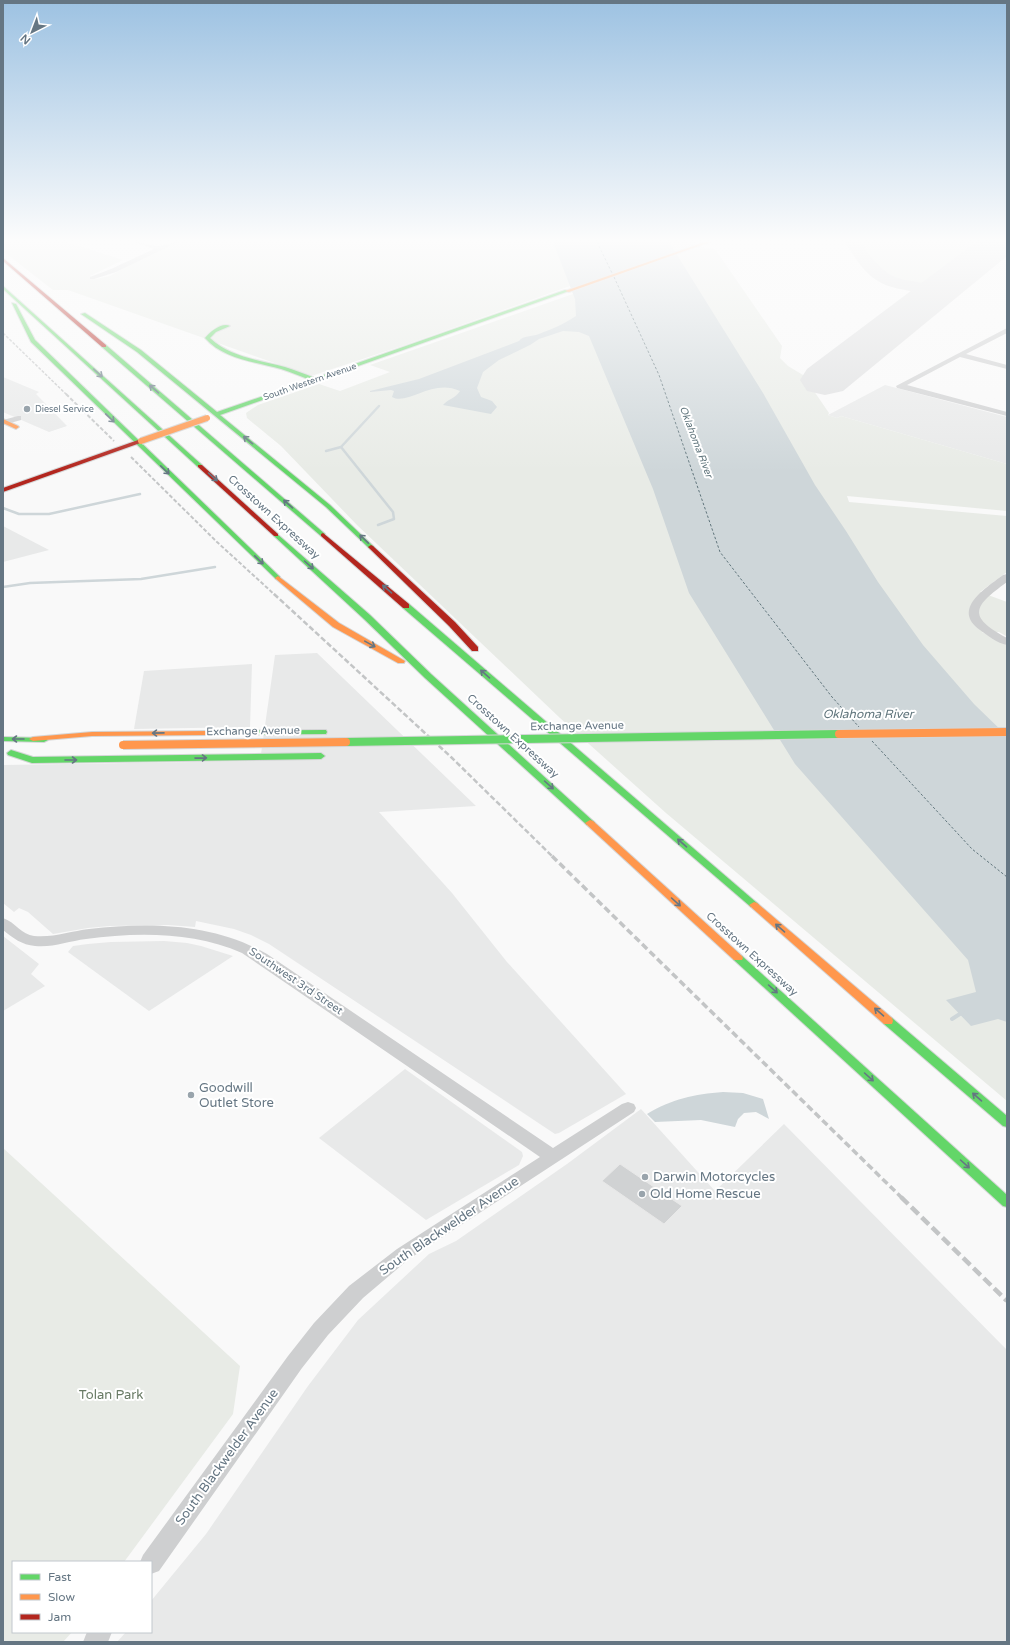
<svg xmlns="http://www.w3.org/2000/svg" width="1010" height="1645" viewBox="0 0 1010 1645" font-family="'Varela Round',sans-serif">
<style>
.built{fill:#e8e9e9}
.green{fill:#e8ebe6}
.water{fill:#ced6d9}
.lines{fill:none;stroke-linecap:round;stroke-linejoin:round}
.stream-far1{stroke:#ced6d9;stroke-width:2.5}
.stream{stroke:#ced6d9;stroke-width:4}
.ferry{stroke:#60757c;stroke-width:1;stroke-dasharray:2.5 2;stroke-linecap:butt}
.taxiway{fill:#dedfe0;fill-rule:evenodd}
.runway{fill:#dedfe0;fill-rule:evenodd}
.building{fill:#d0d2d3;stroke:#e8e8e8}
.fast-casing{stroke:#d5d6d7;stroke-width:2}
.slow-casing{stroke:#d5d6d7;stroke-width:2}
.jam-casing{stroke:#d5d6d7;stroke-width:2}
.street{fill:#cecfd0;fill-rule:evenodd}
.fast{fill:#63d668;fill-rule:evenodd}
.slow{fill:#ff974d;fill-rule:evenodd}
.jam{fill:#b3261e;fill-rule:evenodd}
.rail-far4{stroke:#c3c5c6;stroke-width:1.5;stroke-dasharray:3 1.5;stroke-linecap:butt}
.rail-far3{stroke:#c3c5c6;stroke-width:2;stroke-dasharray:4 2;stroke-linecap:butt}
.rail-far2{stroke:#c3c5c6;stroke-width:2.5;stroke-dasharray:5.5 2.5;stroke-linecap:butt}
.rail-far1{stroke:#c3c5c6;stroke-width:3.5;stroke-dasharray:7 3.5;stroke-linecap:butt}
.rail{stroke:#c3c5c6;stroke-width:4.5;stroke-dasharray:10 4.5;stroke-linecap:butt}
.fast-bridge-casing{stroke:#d5d6d7;stroke-width:10;stroke-linecap:butt}
.slow-bridge-far1-casing{stroke:#d5d6d7;stroke-width:8;stroke-linecap:butt}
.slow-bridge-casing{stroke:#d5d6d7;stroke-width:10;stroke-linecap:butt}
.fast-bridge{stroke:#63d668;stroke-width:8}
.slow-bridge-far1{stroke:#ff974d;stroke-width:6}
.slow-bridge{stroke:#ff974d;stroke-width:8}
.oneway{stroke:#657683}
.poi-dot{fill:#99a4ac;stroke:#fff;stroke-width:1.5}
.labels{text-anchor:middle;dominant-baseline:central;stroke-width:4;stroke-linejoin:round;paint-order:stroke}
.far-street-label{font-size:9px;fill:#657683;stroke:#fff}
.far-poi-label{font-size:9px;fill:#657683;stroke:#fff;text-anchor:start}
.far-water-label{font-size:10px;font-style:italic;fill:#60757c;stroke:#fff}
.street-label{font-size:11px;fill:#657683;stroke:#fff}
.water-label{font-size:12px;font-style:italic;fill:#60757c;stroke:#fff}
.near-poi-label{font-size:13px;fill:#657683;stroke:#fff;text-anchor:start}
.near-street-label{font-size:13px;fill:#657683;stroke:#fff}
.near-park-label{font-size:13px;fill:#687a64;stroke:#fff}
</style>
<rect width="100%" height="100%" fill="#f9f9f9"/>
<g class="built">
<polygon points="3,377 39,392 36,394 67,426 49,432 3,412"/>
<polygon points="885,385 1007,417 1007,464 841,416 837,418 828,415"/>
<polygon points="3,526 49,550 3,562"/>
<polygon points="317,653 476,806 379,812 452,893 507,962 626,1094 559,1133 555,1134 269,944 251,935 234,929 196,921 195,927 168,925 110,926 88,928 53,934 28,912 19,908 14,912 3,903 3,765 260,761 275,655"/>
<polygon points="252,664 250,727 134,729 144,671"/>
<polygon points="3,936 39,964 31,974 45,986 3,1011"/>
<polygon points="164,941 187,943 201,946 233,956 149,1011 68,952 73,946 88,944 111,942"/>
<polygon points="405,1069 522,1152 523,1156 519,1165 426,1220 319,1138"/>
<polygon points="641,1109 715,1191 784,1124 1007,1350 1007,1642 117,1642 126,1632 151,1632 151,1601 206,1534 308,1386 358,1320 429,1254 456,1241 567,1164"/>
</g>
<g class="green">
<polygon points="3,242 67,242 123,260 90,276 96,279 110,276 154,251 179,242 698,242 702,247 715,249 782,346 780,358 788,366 803,375 829,413 828,415 837,418 841,416 1007,464 1007,511 847,496 849,502 1007,516 1007,572 980,592 1007,602 1007,635 1006,636 999,632 982,632 1007,645 1007,1101 666,813 560,718 357,525 281,446 247,418 246,413 258,405 319,384 340,391 390,372 370,365 573,294 570,286 405,345 311,376 68,290 53,290 3,251"/>
<polygon points="857,242 987,242 925,286 893,279 874,264"/>
<polygon points="3,1148 240,1366 233,1414 124,1562 13,1562 13,1632 72,1632 63,1642 3,1642"/>
</g>
<g class="water">
<path d="M 553,242 L 669,242 L 763,393 L 815,485 L 846,531 L 878,582 L 923,645 L 974,704 L 1007,736 L 1007,1022 L 998,1019 L 971,1026 L 946,1000 L 976,992 L 968,960 L 795,764 L 689,593 L 653,489 L 589,336 L 579,332 L 563,331 L 539,339 L 530,345 L 499,360 L 483,372 L 477,388 L 481,397 L 492,401 L 497,407 L 491,414 L 443,405 C 448,399 456,398 460,391 C 432,378 408,406 392,397 L 394,391 L 391,390 L 370,392 L 370,391 L 419,379 L 519,341 C 524,335 531,337 539,334 C 552,329 564,324 576,316 L 575,299 Z"/>
<path d="M 723,1092 L 743,1093 L 763,1099 L 769,1119 L 756,1112 L 744,1113 L 738,1119 L 735,1127 L 701,1120 L 655,1122 L 647,1114 C 672,1099 694,1094 723,1092 Z"/>
</g>
<g class="lines">
<g class="stream-far1">
<polyline points="341,447 393,512 394,519 378,525"/>
<polyline points="326,451 341,447 379,406"/>
<polyline points="3,508 19,514 49,514 140,494"/>
<polyline points="3,587 30,583 141,579 215,567"/>
</g>
<polyline class="stream" points="952,1019 963,1012"/>
<g class="ferry">
<polyline points="597,242 612,273"/>
<polyline points="614,277 659,375 720,552 832,697 859,727"/>
<polyline points="872,741 972,849 1007,877"/>
</g>
<path class="taxiway" d="M 845,242 L 860,242 C 890,282 891,278 939,285 L 945,286 L 947,290 L 945,294 L 939,295 C 887,287 874,291 845,242 Z"/>
<polygon class="runway" points="976,242 1007,242 1007,256 843,391 825,395 807,391 800,380 807,369"/>
</g>
<polygon class="building" points="620,1164 682,1206 664,1224 602,1181"/>
<g class="lines">
<g class="fast-casing">
<g id="fast">
<polygon points="3,286 202,465 202,467 198,467 3,289"/>
<path d="M 565,290 L 569,291 L 220,415 L 330,505 L 373,546 L 374,547 L 371,549 L 369,548 L 326,507 L 137,352 L 81,314 L 85,313 L 141,350 L 217,412 L 310,380 C 300,376 291,372 281,369 C 255,362 223,359 205,338 C 210,332 222,322 230,326 L 216,332 L 210,338 C 230,357 259,360 285,367 C 295,370 305,374 315,378 Z"/>
<polygon points="12,303 16,304 35,340 280,577 280,579 276,579 31,342"/>
<polygon points="102,345 106,345 325,534 325,536 321,536 102,347"/>
<polygon points="276,533 370,615 431,674 593,821 595,823 593,825 587,825 425,678 364,619 274,536 274,534"/>
<polygon points="403,604 409,604 757,903 759,905 757,907 751,907 403,608"/>
<polygon points="323,730 326,730 327,732 326,734 207,735 203,733 207,731"/>
<polygon points="3,737 44,738 48,740 44,742 3,741"/>
<polygon points="11,750 33,757 321,753 325,756 321,759 32,763 8,755 7,753"/>
<polygon points="738,955 742,956 1007,1195 1007,1207 1003,1206 734,960 733,958 734,956"/>
<polygon points="888,1017 892,1018 1007,1116 1007,1127 1003,1126 884,1024 883,1021 884,1018"/>
</g>
</g>
<g class="slow-casing">
<g id="slow">
<polygon points="705,242 710,242 569,292 565,291"/>
<polygon points="3,419 18,426 19,427 16,429 3,423"/>
<polygon points="278,576 339,623 405,661 404,663 398,663 333,627 276,579 275,578"/>
<polygon points="207,731 210,731 211,733 210,735 92,736 33,741 29,739 33,737 92,732"/>
<polygon points="590,820 593,821 742,956 743,958 742,960 734,960 587,825 585,823"/>
<polygon points="754,902 757,903 892,1018 893,1021 892,1024 884,1024 751,907 749,905"/>
</g>
</g>
<g class="jam-casing">
<g id="jam">
<polygon points="3,258 106,345 106,347 102,347 3,261"/>
<polygon points="141,439 143,440 143,442 3,492 3,488"/>
<polygon points="198,465 202,465 278,534 278,536 274,536 198,467"/>
<polygon points="323,533 409,604 409,608 403,608 321,536 321,534"/>
<polygon points="371,545 373,546 455,622 478,647 478,651 472,651 449,626 369,548 368,547"/>
</g>
</g>
<g class="street">
<path d="M 135,242 C 144,242 151,246 158,246 C 165,246 170,242 178,242 L 116,272 L 94,279 L 90,279 L 90,277 L 111,269 L 154,249 Z"/>
<polygon points="1007,328 1007,333 966,354 1007,365 1007,369 960,357 907,385 1007,412 1007,416 897,388 896,386"/>
<polygon points="18,416 21,416 21,420 3,425 3,420"/>
<path d="M 1007,574 L 1007,582 C 974,606 966,616 1007,638 L 1007,645 C 997,643 988,636 980,630 C 951,609 986,588 1003,575 Z"/>
<path d="M 3,918 C 15,922 22,935 34,936 C 53,938 71,931 89,929 C 150,922 213,923 267,954 L 553,1148 L 622,1104 L 628,1102 L 634,1104 L 636,1108 L 634,1112 L 409,1259 L 363,1298 L 328,1335 L 302,1368 L 159,1571 L 151,1574 L 151,1562 L 140,1562 L 143,1555 L 288,1356 L 314,1323 L 349,1286 L 397,1249 L 540,1157 L 242,953 C 194,932 138,932 86,939 C 69,941 52,948 35,946 C 22,945 13,938 3,930 Z"/>
<polygon points="87,1632 112,1632 108,1642 83,1642"/>
</g>
<use href="#fast" class="fast"/>
<use href="#slow" class="slow"/>
<use href="#jam" class="jam"/>
<polyline class="rail-far4" points="3,333 67,395"/>
<g class="rail-far3">
<polyline points="66,394 114,441"/>
<polyline points="131,457 217,542 275,595"/>
</g>
<polyline class="rail-far2" points="274,594 451,757 553,857"/>
<polyline class="rail-far1" points="552,856 902,1198"/>
<polyline class="rail" points="901,1197 1007,1301"/>
<g class="fast-bridge-casing">
<polyline id="fast-bridge" points="346,742 839,734"/>
</g>
<g class="slow-bridge-far1-casing">
<polyline id="slow-bridge-far1" points="141,441 207,418"/>
</g>
<g class="slow-bridge-casing">
<g id="slow-bridge">
<polyline points="839,734 1007,732"/>
<polyline points="123,745 346,742"/>
</g>
</g>
<use href="#fast-bridge" class="fast-bridge"/>
<use href="#slow-bridge-far1" class="slow-bridge-far1"/>
<use href="#slow-bridge" class="slow-bridge"/>
</g>
<defs><path id="oneway-shaft" d="M-6 0H5M1.5-3L5.5 0L1.5 3" fill="none" stroke-width="1.6" stroke-linecap="round" stroke-linejoin="round"/></defs>
<g class="oneway">
<use href="#oneway-shaft" transform="translate(98 373) rotate(42)"/>
<use href="#oneway-shaft" transform="translate(154 389) rotate(-139)"/>
<use href="#oneway-shaft" transform="translate(110 418) rotate(44)"/>
<use href="#oneway-shaft" transform="translate(248 440) rotate(-141)"/>
<use href="#oneway-shaft" transform="translate(165 470) rotate(44)"/>
<use href="#oneway-shaft" transform="translate(213 477) rotate(42)"/>
<use href="#oneway-shaft" transform="translate(288 504) rotate(-139)"/>
<use href="#oneway-shaft" transform="translate(364 539) rotate(-136)"/>
<use href="#oneway-shaft" transform="translate(259 560) rotate(44)"/>
<use href="#oneway-shaft" transform="translate(309 565) rotate(42)"/>
<use href="#oneway-shaft" transform="translate(387 589) rotate(-139)"/>
<use href="#oneway-shaft" transform="translate(370 644) rotate(29)"/>
<use href="#oneway-shaft" transform="translate(485 674) rotate(-139)"/>
<use href="#oneway-shaft" transform="translate(158 733) rotate(179)"/>
<use href="#oneway-shaft" transform="translate(18 739) rotate(-180)"/>
<use href="#oneway-shaft" transform="translate(201 758) rotate(-1)"/>
<use href="#oneway-shaft" transform="translate(71 760)"/>
<use href="#oneway-shaft" transform="translate(549 785) rotate(42)"/>
<use href="#oneway-shaft" transform="translate(682 843) rotate(-139)"/>
<use href="#oneway-shaft" transform="translate(676 902) rotate(42)"/>
<use href="#oneway-shaft" transform="translate(780 928) rotate(-139)"/>
<use href="#oneway-shaft" transform="translate(773 989) rotate(42)"/>
<use href="#oneway-shaft" transform="translate(879 1012) rotate(-139)"/>
<use href="#oneway-shaft" transform="translate(869 1077) rotate(42)"/>
<use href="#oneway-shaft" transform="translate(977 1097) rotate(-139)"/>
<use href="#oneway-shaft" transform="translate(965 1164) rotate(42)"/>
</g>
<linearGradient id="sky" x2="0" y2="1"><stop stop-color="#9dc2e2"/><stop offset="0.51" stop-color="#fcfcfc"/><stop offset="1" stop-color="#fcfcfc" stop-opacity="0"/></linearGradient>
<rect width="1010" height="472" fill="url(#sky)"/>
<g class="poi-dot">
<circle cx="27" cy="409" r="4"/>
<circle cx="191" cy="1095" r="4"/>
<circle cx="645" cy="1177" r="4"/>
<circle cx="642" cy="1194" r="4"/>
</g>
<g class="labels">
<g class="far-street-label">
<text transform="translate(310 382) rotate(-19)">South Western Avenue</text>
</g>
<g class="far-poi-label">
<text x="35" y="409">Diesel Service</text>
</g>
<g class="far-water-label">
<text transform="translate(696 442) rotate(69)">Oklahoma River</text>
</g>
<g class="street-label">
<text transform="translate(274 517) rotate(42)">Crosstown Expressway</text>
<text transform="translate(577 726) rotate(-1)">Exchange Avenue</text>
<text transform="translate(253 731) rotate(-1)">Exchange Avenue</text>
<text transform="translate(513 736) rotate(42)">Crosstown Expressway</text>
<text transform="translate(752 954) rotate(42)">Crosstown Expressway</text>
<text transform="translate(296 981) rotate(34)">Southwest 3rd Street</text>
</g>
<g class="water-label">
<text x="868" y="714">Oklahoma River</text>
</g>
<g class="near-poi-label">
<text x="199" y="1088">Goodwill<tspan x="199" dy="15">Outlet Store</tspan></text>
<text x="653" y="1177">Darwin Motorcycles</text>
<text x="650" y="1194">Old Home Rescue</text>
</g>
<g class="near-street-label">
<text transform="translate(449 1226) rotate(-34)">South Blackwelder Avenue</text>
<text transform="translate(227 1457) rotate(-54)">South Blackwelder Avenue</text>
</g>
<g class="near-park-label">
<text x="111" y="1395">Tolan Park</text>
</g>
</g>
<rect width="1010" height="1645" fill="none" stroke="#657683" stroke-width="8"/>
<rect x="12" y="1561" width="140" height="72" fill="#ffffff" stroke="#c1c8cd"/>
<rect x="20" y="1574" width="20" height="6" fill="#63d668" stroke="#c1c8cd"/>
<text x="48" y="1581" font-size="12" fill="#657683">Fast</text>
<rect x="20" y="1594" width="20" height="6" fill="#ff974d" stroke="#c1c8cd"/>
<text x="48" y="1601" font-size="12" fill="#657683">Slow</text>
<rect x="20" y="1614" width="20" height="6" fill="#b3261e" stroke="#c1c8cd"/>
<text x="48" y="1621" font-size="12" fill="#657683">Jam</text>
<g transform="translate(32 32) rotate(222)" stroke="#ffffff" stroke-width="3" paint-order="stroke">
<path d="M0-3L7 15L0 10L-7 15Z" fill="#657683"/>
<text y="-6" font-size="11" font-weight="bold" text-anchor="middle" fill="#657683">N</text>
</g>
</svg>
